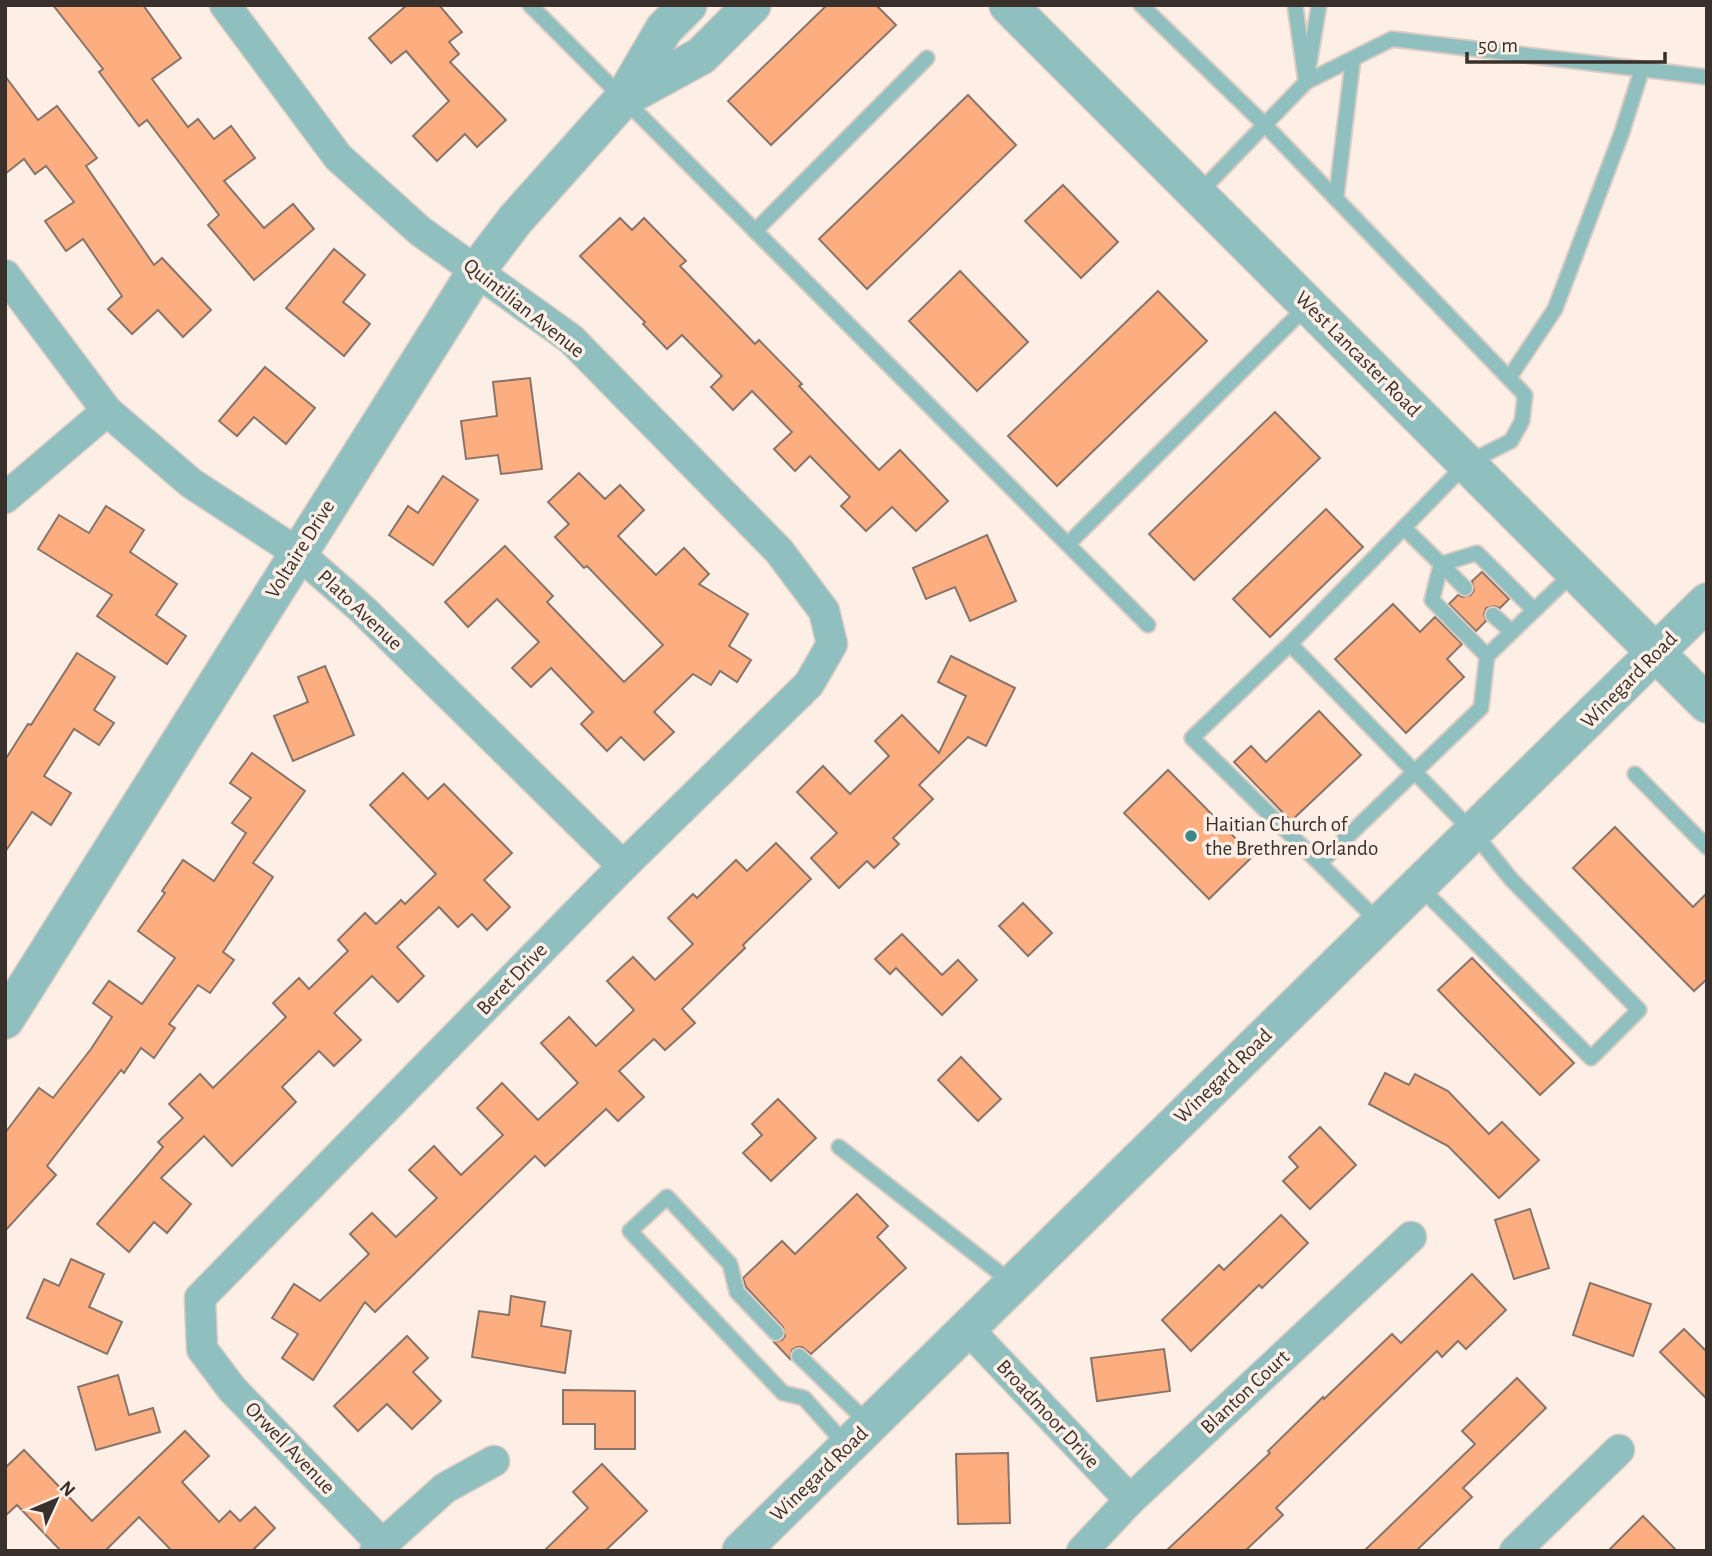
<svg xmlns="http://www.w3.org/2000/svg" width="1712" height="1556" viewBox="0 0 1712 1556" font-family="'Alegreya Sans',sans-serif">
<style>
.building{fill:#fdae81;stroke:#897469;stroke-width:2}
.lines{fill:none;stroke-linecap:round;stroke-linejoin:round}
.service-casing{stroke:#daccc4;stroke-width:18}
.minor-casing{stroke:#daccc4;stroke-width:33}
.tertiary-casing{stroke:#daccc4;stroke-width:40}
.service{stroke:#90bfbf;stroke-width:14}
.minor{stroke:#90bfbf;stroke-width:30}
.tertiary{stroke:#90bfbf;stroke-width:37}
.poi-dot{fill:#3f8787;stroke:#fdeee6;stroke-width:2.5}
.labels{text-anchor:middle;dominant-baseline:central;stroke-width:7;stroke-linejoin:round;paint-order:stroke}
.street-label{font-size:21px;fill:#39302b;stroke:#fdeee6}
.poi-label{font-size:21px;fill:#39302b;stroke:#fdeee6;text-anchor:start}
</style>
<rect width="100%" height="100%" fill="#fdeee6"/>
<g class="building">
<polygon points="53,5 143,5 181,58 152,79 188,127 198,119 214,139 231,126 255,158 224,181 264,228 293,204 314,229 254,280 208,225 219,215 147,120 139,126 99,72 103,69"/>
<polygon points="407,5 439,5 462,32 449,42 459,54 450,62 506,120 477,147 465,134 437,161 413,136 449,101 406,51 391,63 369,38"/>
<polygon points="827,5 876,5 896,25 771,145 728,101"/>
<polygon points="5,76 38,120 57,106 97,158 86,166 154,265 162,258 211,310 183,337 158,310 132,334 108,309 122,296 83,239 66,251 45,221 74,202 46,166 35,174 24,159 5,174"/>
<polygon points="968,95 1016,145 867,289 819,239"/>
<polygon points="1063,185 1118,242 1081,278 1025,221"/>
<polygon points="620,218 632,230 644,218 686,261 680,266 755,344 759,340 802,384 799,386 879,470 900,450 948,501 916,531 892,507 866,531 841,506 850,497 810,456 795,471 774,449 792,432 752,391 733,410 711,387 722,376 682,335 667,349 643,324 645,322 580,256"/>
<polygon points="334,249 365,275 343,302 370,324 344,356 286,308"/>
<polygon points="960,271 1028,342 977,391 909,321"/>
<polygon points="1158,291 1207,341 1057,486 1008,436"/>
<polygon points="265,367 315,408 286,444 254,417 237,436 219,421"/>
<polygon points="530,378 542,469 501,474 498,455 466,459 461,421 497,416 493,382"/>
<polygon points="1275,412 1320,458 1194,580 1149,534"/>
<polygon points="579,473 605,499 620,485 644,510 618,536 656,575 684,548 709,574 699,584 748,614 729,646 751,660 737,682 720,671 711,685 693,674 654,712 674,732 644,760 621,737 607,751 581,724 593,712 551,668 531,687 512,668 539,642 497,599 468,627 445,602 505,546 553,596 547,602 624,682 663,645 587,566 584,568 555,537 569,524 548,502"/>
<polygon points="443,476 478,500 433,565 389,535 408,506 418,513"/>
<polygon points="106,506 144,530 130,552 177,584 156,615 186,636 167,664 97,616 112,595 38,549 59,515 89,533"/>
<polygon points="1326,509 1363,547 1270,637 1233,599"/>
<polygon points="987,535 1016,601 970,621 955,587 926,599 913,568"/>
<polygon points="1482,572 1509,599 1500,608 1494,606 1486,608 1484,614 1486,621 1476,631 1449,604 1458,595 1463,597 1471,595 1474,590 1472,581"/>
<polygon points="1393,604 1420,632 1435,617 1462,644 1447,659 1464,677 1406,733 1335,659"/>
<polygon points="77,653 115,677 94,710 114,723 99,745 74,729 44,776 71,793 51,825 32,812 5,852 5,760 28,724 31,725"/>
<polygon points="951,656 1015,688 986,746 968,737 919,785 933,799 893,838 899,844 874,868 867,861 839,888 811,858 837,833 797,792 823,766 850,794 889,756 875,741 902,715 939,753 966,696 938,682"/>
<polygon points="325,666 354,735 293,761 274,716 308,702 298,677"/>
<polygon points="1319,711 1361,755 1291,821 1234,762 1251,746 1266,762"/>
<polygon points="252,753 305,791 253,863 273,877 223,952 234,960 210,993 198,985 169,1024 175,1028 154,1058 141,1048 124,1073 121,1070 47,1166 56,1175 5,1231 5,1133 39,1088 53,1098 91,1049 112,1017 93,1003 109,981 142,1004 175,958 138,931 165,893 162,891 183,860 214,881 246,833 232,823 251,798 230,783"/>
<polygon points="1168,770 1253,856 1209,899 1124,813"/>
<polygon points="403,773 428,799 444,784 512,853 484,880 510,907 487,930 472,914 458,927 439,907 397,947 424,976 398,1002 372,976 334,1013 361,1040 334,1066 319,1051 282,1087 296,1102 232,1166 204,1136 161,1178 191,1204 167,1233 154,1222 129,1252 97,1224 163,1147 158,1142 183,1118 169,1104 200,1074 213,1088 286,1017 273,1003 299,978 309,989 348,951 338,940 365,913 376,924 401,900 405,904 436,874 370,805"/>
<polygon points="1615,827 1693,907 1707,893 1707,979 1694,991 1573,868"/>
<polygon points="776,843 811,879 743,945 745,948 682,1009 695,1023 665,1050 654,1039 619,1071 644,1097 618,1121 606,1109 545,1166 535,1156 375,1312 365,1302 313,1380 282,1358 298,1334 272,1318 294,1284 320,1301 369,1254 350,1234 372,1213 396,1237 437,1198 409,1170 434,1146 461,1175 503,1135 477,1108 502,1083 538,1120 578,1083 541,1043 569,1017 596,1046 634,1010 607,981 633,957 655,980 693,944 668,918 693,894 697,898 736,860 747,871"/>
<polygon points="1023,903 1052,933 1028,956 999,926"/>
<polygon points="902,934 942,975 958,960 977,980 942,1015 896,968 890,974 875,959"/>
<polygon points="1472,958 1574,1063 1540,1095 1438,990"/>
<polygon points="961,1057 1001,1099 978,1121 938,1080"/>
<polygon points="1385,1073 1409,1085 1415,1074 1448,1091 1489,1134 1502,1122 1539,1160 1499,1198 1448,1146 1369,1104"/>
<polygon points="778,1099 816,1138 771,1181 743,1153 762,1135 752,1124"/>
<polygon points="1320,1127 1356,1165 1310,1209 1283,1181 1298,1167 1289,1157"/>
<polygon points="857,1194 888,1226 877,1237 906,1268 811,1354 802,1347 797,1347 792,1350 790,1359 774,1342 782,1340 785,1336 783,1327 746,1287 743,1278 782,1241 795,1254"/>
<polygon points="1530,1209 1549,1268 1514,1279 1495,1220"/>
<polygon points="1281,1215 1308,1243 1262,1288 1259,1285 1191,1351 1162,1320 1219,1265 1224,1270"/>
<polygon points="71,1259 104,1274 89,1307 122,1322 107,1354 27,1318 44,1279 59,1286"/>
<polygon points="1472,1274 1506,1310 1466,1349 1458,1341 1442,1357 1437,1351 1276,1508 1283,1515 1245,1551 1166,1551 1270,1453 1268,1451 1323,1397 1324,1399 1392,1334 1401,1343"/>
<polygon points="1590,1283 1651,1304 1633,1356 1573,1335"/>
<polygon points="511,1296 545,1302 541,1326 571,1331 565,1373 472,1357 479,1311 509,1315"/>
<polygon points="1684,1329 1707,1352 1707,1399 1660,1352"/>
<polygon points="407,1336 428,1358 413,1372 441,1401 412,1429 387,1404 358,1431 334,1406"/>
<polygon points="1164,1349 1170,1391 1097,1401 1091,1358"/>
<polygon points="118,1375 129,1415 153,1408 160,1432 96,1450 78,1387"/>
<polygon points="1517,1378 1546,1408 1463,1488 1472,1497 1416,1551 1364,1551 1475,1444 1462,1431"/>
<polygon points="563,1390 635,1391 635,1449 595,1449 595,1424 563,1424"/>
<polygon points="185,1431 209,1456 182,1482 219,1522 230,1511 240,1521 255,1507 275,1528 252,1551 172,1551 139,1517 105,1551 61,1551 17,1505 5,1516 5,1468 24,1450 92,1521"/>
<polygon points="1008,1453 1010,1523 958,1524 956,1454"/>
<polygon points="602,1464 647,1511 605,1551 544,1551 588,1508 573,1492"/>
<polygon points="1643,1516 1677,1551 1608,1551"/>
</g>
<g class="lines">
<g class="service-casing">
<g id="service">
<polyline points="530,5 1148,625"/>
<polyline points="1141,5 1265,125 1525,395 1522,421 1511,441 1467,463 1290,644 1192,738 1379,922"/>
<polyline points="1295,5 1306,82 1392,39 1707,77"/>
<polyline points="1199,193 1306,82 1319,5"/>
<polyline points="1336,199 1353,59"/>
<polyline points="755,231 927,58"/>
<polyline points="1509,378 1555,309 1621,135 1642,69"/>
<polyline points="1404,528 1441,564 1432,600 1487,656 1574,572"/>
<polyline points="1068,544 1307,306"/>
<polyline points="1465,588 1441,564 1477,553 1534,610"/>
<polyline points="1493,615 1512,632"/>
<polyline points="1290,644 1474,833 1511,879 1639,1010 1591,1058 1419,886"/>
<polyline points="1635,774 1707,847"/>
<polyline points="1320,863 1481,708 1487,656"/>
<polyline points="839,1147 1011,1282"/>
<polyline points="776,1333 737,1292 730,1264 667,1197 630,1231 783,1393 804,1398 847,1446"/>
<polyline points="799,1356 868,1423"/>
</g>
</g>
<g class="minor-casing">
<g id="minor">
<polyline points="225,5 338,157 420,231 571,339 779,551 824,611 832,644 809,684 623,866 200,1298 202,1349 232,1389 382,1544"/>
<polyline points="5,275 107,411 191,483 298,553 362,609 623,866"/>
<polyline points="5,498 107,411"/>
<polyline points="966,1327 1130,1500"/>
<polyline points="375,1551 445,1488 494,1461"/>
<polyline points="1082,1551 1130,1500 1411,1237"/>
<polyline points="1515,1551 1619,1450"/>
</g>
</g>
<g class="tertiary-casing">
<g id="tertiary">
<polyline points="1008,5 1707,704"/>
<polyline points="624,98 701,56 752,5"/>
<polyline points="5,1020 477,270 515,220 623,99 664,29 688,5"/>
<polyline points="741,1551 1707,602"/>
</g>
</g>
<use href="#service" class="service"/>
<use href="#minor" class="minor"/>
<use href="#tertiary" class="tertiary"/>
</g>
<circle class="poi-dot" cx="1191" cy="836" r="7"/>
<g class="labels">
<g class="street-label">
<text transform="translate(524 308) rotate(38)">Quintilian Avenue</text>
<text transform="translate(1358 354) rotate(45)">West Lancaster Road</text>
<text transform="translate(300 549) rotate(-58)">Voltaire Drive</text>
<text transform="translate(360 610) rotate(43)">Plato Avenue</text>
<text transform="translate(1629 680) rotate(-45)">Winegard Road</text>
<text transform="translate(512 979) rotate(-46)">Beret Drive</text>
<text transform="translate(1223 1076) rotate(-44)">Winegard Road</text>
<text transform="translate(1245 1392) rotate(-43)">Blanton Court</text>
<text transform="translate(1048 1414) rotate(47)">Broadmoor Drive</text>
<text transform="translate(290 1448) rotate(46)">Orwell Avenue</text>
<text transform="translate(819 1474) rotate(-44)">Winegard Road</text>
</g>
<g class="poi-label">
<text x="1205" y="824">Haitian Church of<tspan x="1205" dy="24">the Brethren Orlando</tspan></text>
</g>
</g>
<rect width="1712" height="1556" fill="none" stroke="#39302b" stroke-width="14"/>
<g transform="translate(56 1500) rotate(46)" stroke="#fdeee6" stroke-width="5" paint-order="stroke">
<path d="M0-5L12 26L0 18L-12 26Z" fill="#39302b"/>
<text y="-10" font-size="19" font-weight="bold" text-anchor="middle" fill="#39302b">N</text>
</g>
<path d="M1467 52v10h198v-10" fill="none" stroke="#39302b" stroke-width="3.5"/>
<text x="1478" y="52" font-size="21" fill="#39302b" stroke="#fdeee6" stroke-width="5" paint-order="stroke">50 m</text>
</svg>
